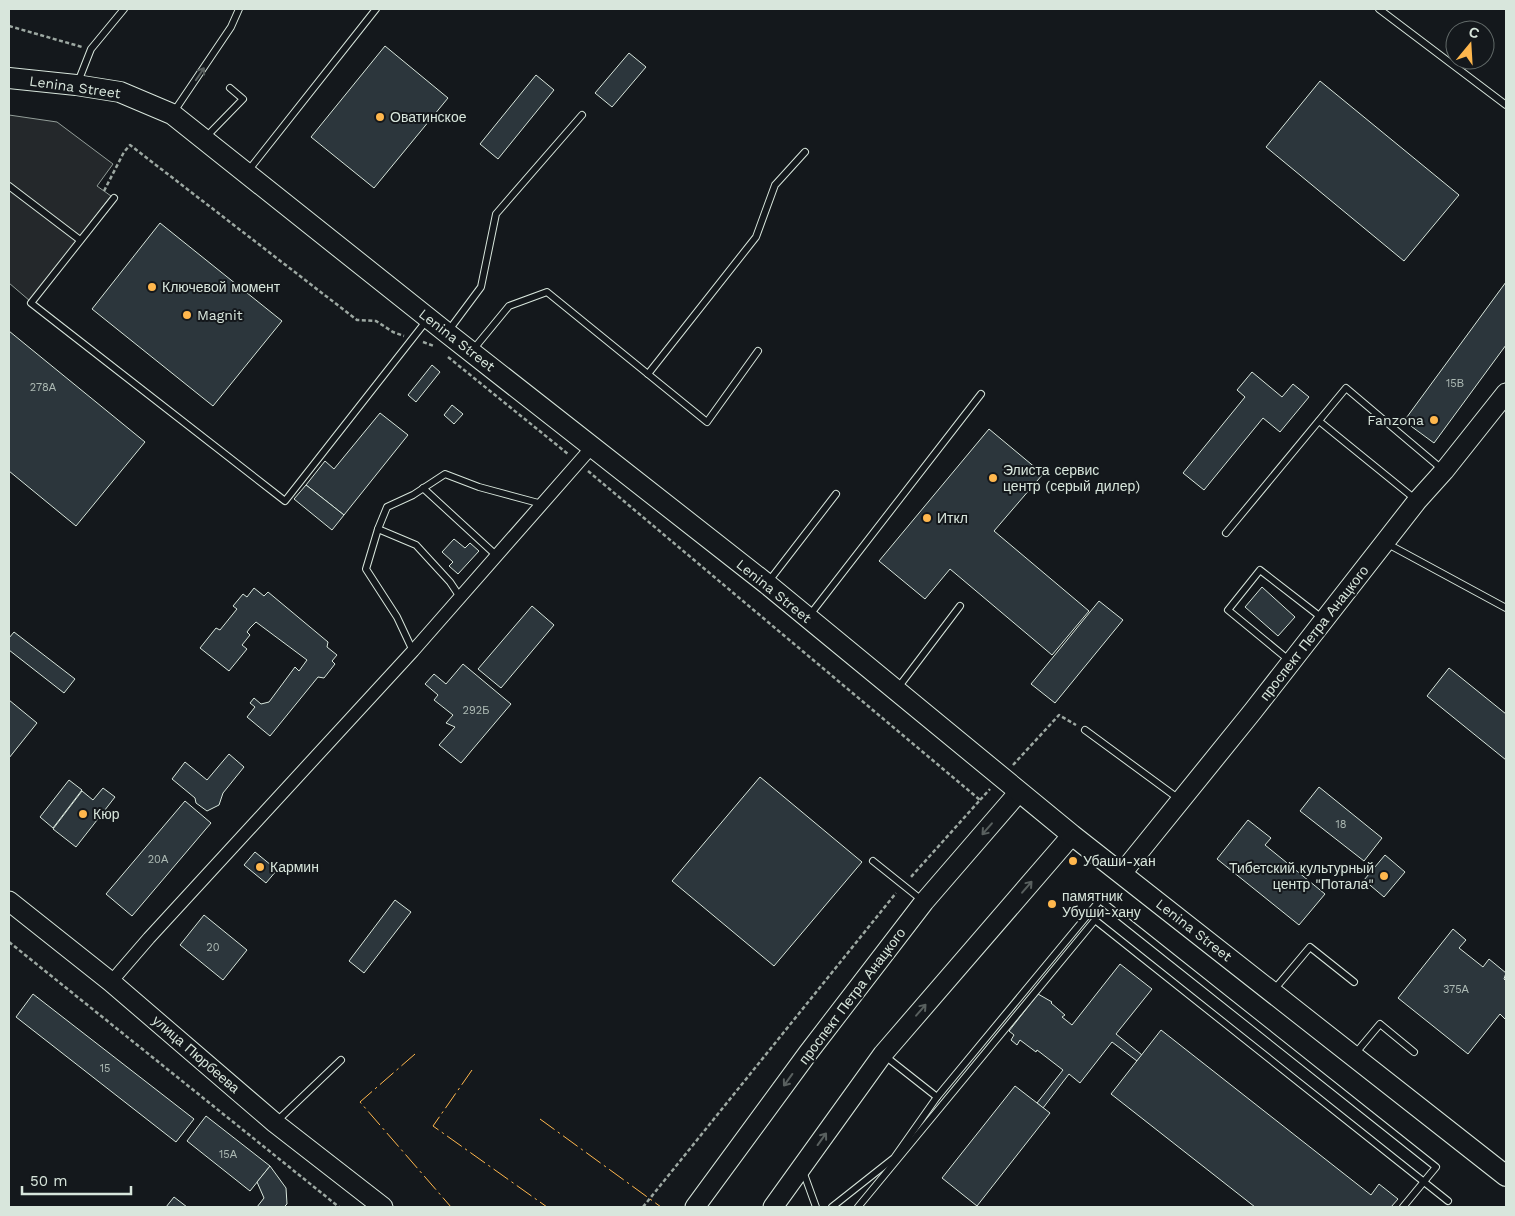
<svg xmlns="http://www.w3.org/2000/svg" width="1515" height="1216" viewBox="0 0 1515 1216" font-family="'Work Sans',sans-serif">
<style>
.parking{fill:#24282b;stroke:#939e99}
.building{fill:#2c363c;stroke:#d8e6dc}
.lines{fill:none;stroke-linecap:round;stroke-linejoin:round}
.service-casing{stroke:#d8e6dc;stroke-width:8}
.minor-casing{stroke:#d8e6dc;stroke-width:14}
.secondary-casing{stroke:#d8e6dc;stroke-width:21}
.primary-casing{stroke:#d8e6dc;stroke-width:22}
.path{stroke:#9da8a2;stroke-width:2.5;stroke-dasharray:4 2.5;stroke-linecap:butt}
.service{stroke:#14181c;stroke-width:6}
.minor{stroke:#14181c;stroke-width:12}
.secondary{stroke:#14181c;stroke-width:19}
.primary{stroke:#14181c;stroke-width:20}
.power{stroke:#ffb74d;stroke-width:1;stroke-dasharray:18 4 2.5 4;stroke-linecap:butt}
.oneway{stroke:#59605f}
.poi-dot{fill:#ffb74d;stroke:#14181c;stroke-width:2}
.labels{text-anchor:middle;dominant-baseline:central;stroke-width:4;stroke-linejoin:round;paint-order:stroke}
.number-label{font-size:11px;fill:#adbab4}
.street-label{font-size:14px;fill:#d8e6dc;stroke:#14181c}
.poi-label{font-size:14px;fill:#d8e6dc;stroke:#14181c;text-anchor:start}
</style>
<rect width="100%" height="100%" fill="#14181c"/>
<polygon class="parking" points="9,115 57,122 113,164 97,186 111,196 30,301 9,283"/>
<g class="building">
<polygon points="385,46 448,98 374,188 311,137"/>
<polygon points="629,53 646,67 612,107 595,93"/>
<polygon points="536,75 554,90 498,159 480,144"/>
<polygon points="1320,81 1459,195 1404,261 1266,147"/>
<polygon points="160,223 282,321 213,406 92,309"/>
<polygon points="1506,282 1506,345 1434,443 1404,421"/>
<polygon points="9,331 145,442 76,526 9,471"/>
<polygon points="432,365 440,372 416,402 408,395"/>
<polygon points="1252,372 1282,397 1293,384 1309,397 1280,432 1263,418 1204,490 1183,473 1245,397 1237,390"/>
<polygon points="452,405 463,414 454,424 444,415"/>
<polygon points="380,413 408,435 344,515 306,485 325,461 334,469"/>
<polygon points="989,429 1043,474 994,531 1089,611 1052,655 950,569 925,599 879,561"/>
<polygon points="306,485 344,515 332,530 294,499"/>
<polygon points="454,539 465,548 470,543 479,551 458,574 449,566 453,562 442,552"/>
<polygon points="1262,587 1295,617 1278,636 1245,607"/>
<polygon points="254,588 264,596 268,592 328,642 327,647 337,655 332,661 335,664 324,678 318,677 270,736 247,717 255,707 250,703 254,698 261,704 269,702 295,667 299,671 307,660 256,622 250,628 247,632 250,635 242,645 247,649 229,671 200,648 216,628 220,630 237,609 233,606 243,594 247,597"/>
<polygon points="1099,601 1123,620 1055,703 1031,684"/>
<polygon points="532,606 554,625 501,688 478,669"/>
<polygon points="14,632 75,679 64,693 9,650 9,638"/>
<polygon points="463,664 511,704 461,763 439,745 455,727 446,723 453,715 434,700 438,695 425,684 434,674 446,684"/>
<polygon points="1449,668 1506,714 1506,760 1427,696"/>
<polygon points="9,700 37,723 9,758"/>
<polygon points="229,754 244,767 223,793 219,805 207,811 196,803 195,798 172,779 185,762 207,780"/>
<polygon points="760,777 862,862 774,966 672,881"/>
<polygon points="69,780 82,790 53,828 40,817"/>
<polygon points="1319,787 1382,838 1364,861 1300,811"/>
<polygon points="103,788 115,797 76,847 53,829 82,791 93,800"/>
<polygon points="185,801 211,823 132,916 106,894"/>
<polygon points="1248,820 1271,838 1265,845 1325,894 1299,925 1217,859"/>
<polygon points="255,852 277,870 266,883 244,865"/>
<polygon points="1385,855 1405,872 1384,897 1364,880"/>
<polygon points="395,900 411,912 364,973 349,961"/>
<polygon points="204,915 247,950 223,980 180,945"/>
<polygon points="1453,929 1466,940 1459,948 1483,967 1489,959 1506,973 1504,979 1506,981 1506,1020 1500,1014 1468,1054 1398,998"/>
<polygon points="1120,964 1152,989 1116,1034 1142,1055 1137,1061 1112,1042 1080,1083 1069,1074 1043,1108 1037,1103 1063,1070 1037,1050 1036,1052 1020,1040 1017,1045 1011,1040 1014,1035 1009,1031 1038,994 1052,1002 1051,1003 1065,1015 1062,1017 1072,1025"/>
<polygon points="33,994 194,1119 176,1142 16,1017"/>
<polygon points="1161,1030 1371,1195 1379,1184 1398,1199 1391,1207 1255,1207 1111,1094"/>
<polygon points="1015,1086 1050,1113 977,1206 942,1178"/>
<polygon points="206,1116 270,1166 250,1191 187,1141"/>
<polygon points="270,1166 286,1188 287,1204 284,1207 257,1207 264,1198 257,1182"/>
<polygon points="174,1197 187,1207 166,1207"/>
</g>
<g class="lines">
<g class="service-casing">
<g id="service">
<polyline points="1379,9 1506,105"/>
<polyline points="78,82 91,49 124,9"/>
<polyline points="173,113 231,27 239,9"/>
<polyline points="205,138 243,99 230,88"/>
<polyline points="248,171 376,9"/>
<polyline points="9,186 80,240"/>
<polyline points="114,198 31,303 285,501 427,320"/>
<polyline points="449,330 481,287 496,214 582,115"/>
<polyline points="472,351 509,306 547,292 707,422 758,351"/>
<polyline points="648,374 756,237 775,185 805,152"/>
<polyline points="1319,421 1415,499"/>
<polyline points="423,488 497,556"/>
<polyline points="378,529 416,545 450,582 460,597"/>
<polyline points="1226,533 1346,388 1443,470"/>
<polyline points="1386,543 1506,608"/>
<polyline points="769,581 836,494"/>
<polyline points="809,616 981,394"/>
<polyline points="413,651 397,617 366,569 378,529 387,507 413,495 445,474 479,487 542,504"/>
<polyline points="1290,661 1228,610 1260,570 1322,618"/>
<polyline points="897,689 960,606"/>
<polyline points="1085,730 1179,799"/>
<polyline points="873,861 923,901"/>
<polyline points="1273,991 1310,947 1354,982"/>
<polyline points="1354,1055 1380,1024 1414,1052"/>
<polyline points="885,1056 937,1097"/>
<polyline points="277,1121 341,1060"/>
<polyline points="803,1171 816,1207"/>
<polyline points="832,1207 894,1158 937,1097 1100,900 1436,1167 1403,1207"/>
<polyline points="858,1207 1095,920 1448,1201"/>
</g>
</g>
<g class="minor-casing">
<polyline id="minor" points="111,982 149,938 413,651 592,447"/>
</g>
<g class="secondary-casing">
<g id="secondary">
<polyline points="1122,873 1253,711 1417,501 1444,471 1506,393"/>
<polyline points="9,901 111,982 275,1123 383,1207"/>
<polyline points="695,1207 808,1053 924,902 1019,792"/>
<polyline points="773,1207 883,1054 1072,835"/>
</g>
</g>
<g class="primary-casing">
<polyline id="primary" points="9,78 76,85 120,92 172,114 447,333 767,584 1072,835 1506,1176"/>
</g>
<g class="path">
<polyline points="9,26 82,47"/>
<polyline points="104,191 124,152 130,145 357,320 376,321 393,332 404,336"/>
<polyline points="423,342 434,346"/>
<polyline points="448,357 568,454"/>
<polyline points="588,471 980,800 910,878"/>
<polyline points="1013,765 1059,715 1076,725"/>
<polyline points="980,800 990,789"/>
<polyline points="9,942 339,1207"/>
<polyline points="643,1207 896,893"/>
</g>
<use href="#service" class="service"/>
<use href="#minor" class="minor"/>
<use href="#secondary" class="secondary"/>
<use href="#primary" class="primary"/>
<g class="power">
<polyline points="415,1054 360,1102 451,1207"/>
<polyline points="472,1070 433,1126 547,1207"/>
<polyline points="540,1119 661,1207"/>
</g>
</g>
<defs><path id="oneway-shaft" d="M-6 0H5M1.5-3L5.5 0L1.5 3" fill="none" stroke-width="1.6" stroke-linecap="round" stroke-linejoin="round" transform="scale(1.25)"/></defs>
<g class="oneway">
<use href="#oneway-shaft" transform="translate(200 74) rotate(-56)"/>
<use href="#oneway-shaft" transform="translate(987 829) rotate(131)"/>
<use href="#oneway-shaft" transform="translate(1027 887) rotate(-49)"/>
<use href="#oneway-shaft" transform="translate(921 1010) rotate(-49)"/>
<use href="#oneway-shaft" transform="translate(788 1080) rotate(126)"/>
<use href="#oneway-shaft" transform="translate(822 1139) rotate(-54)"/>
</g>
<g class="poi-dot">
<circle cx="380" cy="117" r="5"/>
<circle cx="152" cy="287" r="5"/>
<circle cx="187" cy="315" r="5"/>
<circle cx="1434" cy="420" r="5"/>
<circle cx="993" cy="478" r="5"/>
<circle cx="927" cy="518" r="5"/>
<circle cx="83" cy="814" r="5"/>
<circle cx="1073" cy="861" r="5"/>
<circle cx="260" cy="867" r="5"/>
<circle cx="1384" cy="876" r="5"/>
<circle cx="1052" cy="904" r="5"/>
</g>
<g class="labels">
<g class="number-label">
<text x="1455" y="383">15В</text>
<text x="43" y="387">278А</text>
<text x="476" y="710">292Б</text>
<text x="1341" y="824">18</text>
<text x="158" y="859">20А</text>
<text x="213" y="947">20</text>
<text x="1456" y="989">375А</text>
<text x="105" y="1068">15</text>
<text x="228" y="1154">15А</text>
</g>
<g class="street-label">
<text transform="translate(75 87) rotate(8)">Lenina Street</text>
<text transform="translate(457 340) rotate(38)">Lenina Street</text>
<text transform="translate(774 591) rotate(39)">Lenina Street</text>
<text transform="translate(1314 633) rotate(-52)">проспект Петра Анацкого</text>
<text transform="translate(1194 930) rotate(38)">Lenina Street</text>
<text transform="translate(852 996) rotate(-53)">проспект Петра Анацкого</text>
<text transform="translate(196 1054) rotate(41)">улица Пюрбеева</text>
</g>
<g class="poi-label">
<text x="390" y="117">Оватинское</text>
<text x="162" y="287">Ключевой момент</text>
<text x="197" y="315">Magnit</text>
<text x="1424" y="420" text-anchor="end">Fanzona</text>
<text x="1003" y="470">Элиста сервис<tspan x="1003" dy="16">центр (серый дилер)</tspan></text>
<text x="937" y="518">Иткл</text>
<text x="93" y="814">Кюр</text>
<text x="1083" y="861">Убаши-хан</text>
<text x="270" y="867">Кармин</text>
<text x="1374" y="868" text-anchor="end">Тибетский культурный<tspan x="1374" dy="16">центр "Потала"</tspan></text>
<text x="1062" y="896">памятник<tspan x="1062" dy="16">Убуши-хану</tspan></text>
</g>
</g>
<rect width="1515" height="1216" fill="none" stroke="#d8e6dc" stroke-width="20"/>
<g transform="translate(1470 45) rotate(18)"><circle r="24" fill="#14181c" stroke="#626a69"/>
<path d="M0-4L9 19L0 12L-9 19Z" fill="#ffb74d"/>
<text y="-8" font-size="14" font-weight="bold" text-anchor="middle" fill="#d8e6dc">С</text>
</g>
<path d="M22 1186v8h109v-8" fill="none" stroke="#d8e6dc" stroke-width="2.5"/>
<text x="30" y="1186" font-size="15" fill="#d8e6dc" stroke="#14181c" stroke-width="4" paint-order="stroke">50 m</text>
</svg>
